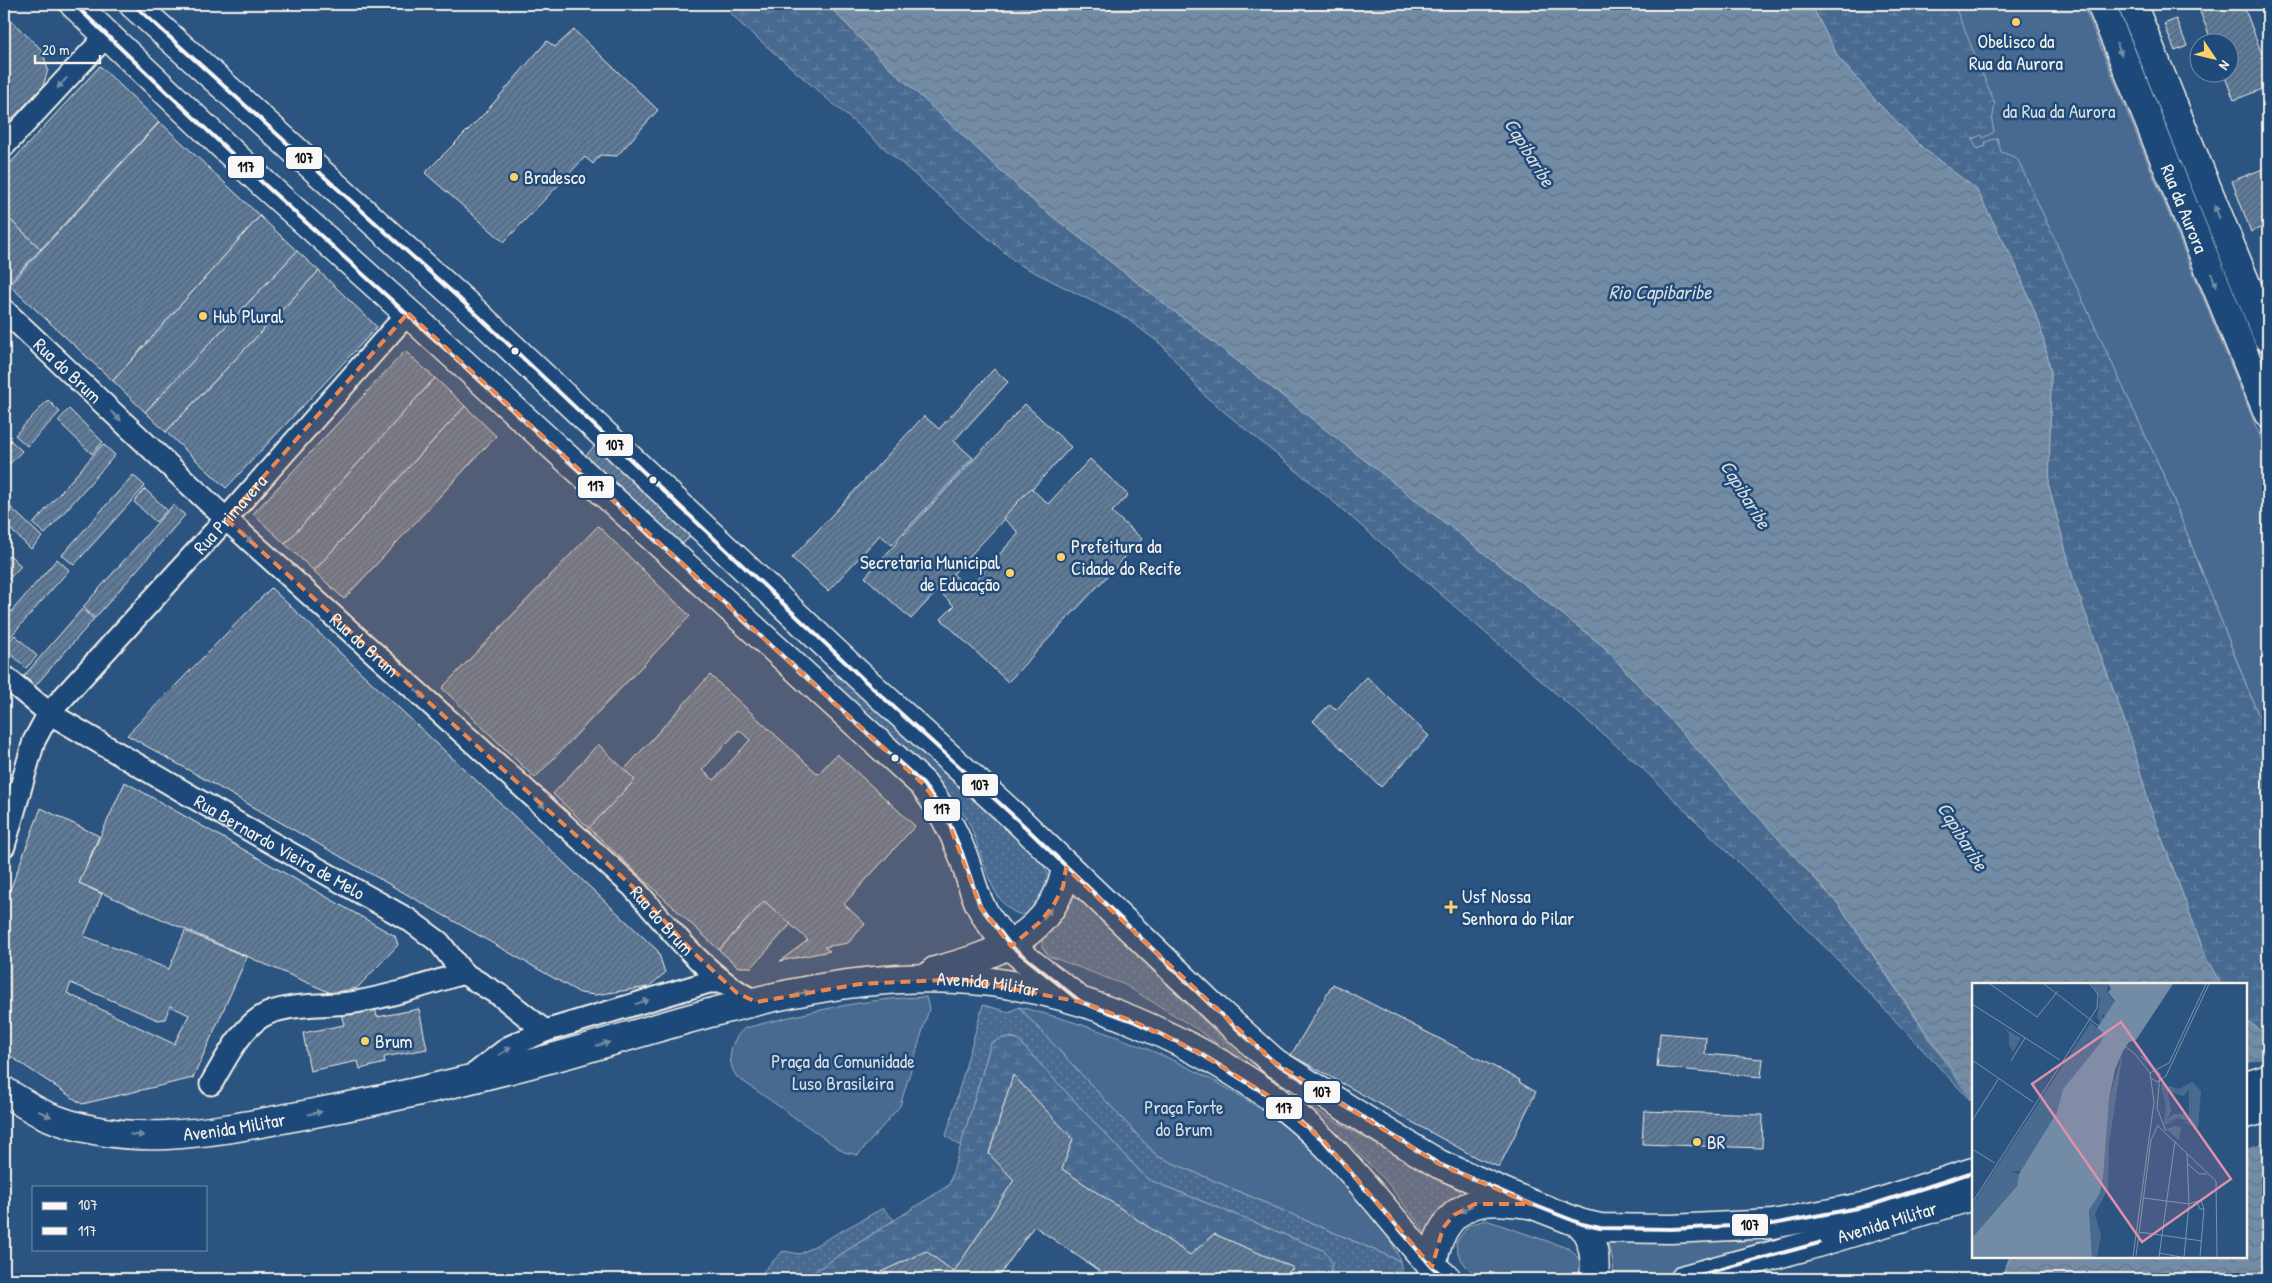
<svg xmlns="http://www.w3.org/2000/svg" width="2272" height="1283" viewBox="0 0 2272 1283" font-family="'Patrick Hand',sans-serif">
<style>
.grass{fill:url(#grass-dots);stroke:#9eaebc}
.wetland{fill:url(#wetland-marsh);stroke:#9eaebc}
.green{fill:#496b90;stroke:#9eaebc}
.water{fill:url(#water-waves);stroke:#a7b4c0}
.pier{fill:#2c5481}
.building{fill:url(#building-hatch);stroke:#f4f1e8;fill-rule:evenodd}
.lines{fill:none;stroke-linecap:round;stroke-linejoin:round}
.minor-casing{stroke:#f4f1e8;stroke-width:25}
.tertiary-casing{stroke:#f4f1e8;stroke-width:31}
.secondary-casing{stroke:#f4f1e8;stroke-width:31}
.minor{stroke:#1f4a7a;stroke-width:21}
.tertiary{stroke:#1f4a7a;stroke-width:28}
.secondary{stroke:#1f4a7a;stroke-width:28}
.bus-1-casing{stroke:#1f4a7a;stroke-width:8}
.bus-2-casing{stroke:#1f4a7a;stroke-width:8}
.bus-1{stroke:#faf7f7;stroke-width:4}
.bus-2{stroke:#faf7f7;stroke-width:4}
.oneway{fill:#748da6}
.marked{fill:#ec874e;fill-opacity:0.2;stroke:#ec874e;stroke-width:4;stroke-dasharray:10 6;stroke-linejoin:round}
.poi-dot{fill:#ffd166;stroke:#1f4a7a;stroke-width:2}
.bus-dot{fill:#f4f1e8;stroke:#1f4a7a;stroke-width:2}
.labels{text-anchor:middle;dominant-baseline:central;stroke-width:5;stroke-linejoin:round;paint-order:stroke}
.poi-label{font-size:19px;fill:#f4f1e8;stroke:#1f4a7a;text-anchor:start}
.park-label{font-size:19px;fill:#dadddb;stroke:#1f4a7a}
.street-label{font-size:19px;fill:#f4f1e8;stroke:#1f4a7a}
.water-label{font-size:20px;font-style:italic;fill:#dadddb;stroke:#1f4a7a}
.inset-road{fill:none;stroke:#7c93aa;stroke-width:1}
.view{fill:#de8fa9;fill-opacity:0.15;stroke:#de8fa9;stroke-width:2.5}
.inset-edge{fill:none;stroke:#f4f1e8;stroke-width:2.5}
.line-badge{stroke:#1f4a7a;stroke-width:2}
.pale-badge-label{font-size:14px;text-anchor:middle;font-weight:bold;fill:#111}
</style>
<defs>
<pattern id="grass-dots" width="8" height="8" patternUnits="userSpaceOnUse" patternTransform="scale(1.25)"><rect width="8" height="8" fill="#496b90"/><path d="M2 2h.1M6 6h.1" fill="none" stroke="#6481a0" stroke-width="1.8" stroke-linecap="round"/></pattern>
<pattern id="wetland-marsh" width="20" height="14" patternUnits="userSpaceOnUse" patternTransform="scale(1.25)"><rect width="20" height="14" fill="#496b90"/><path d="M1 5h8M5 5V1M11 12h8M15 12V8" fill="none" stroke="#6481a0"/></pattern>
<pattern id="water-waves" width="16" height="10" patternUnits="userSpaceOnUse" patternTransform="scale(1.25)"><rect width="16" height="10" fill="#738ca6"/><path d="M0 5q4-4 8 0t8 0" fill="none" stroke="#647484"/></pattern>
<pattern id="building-hatch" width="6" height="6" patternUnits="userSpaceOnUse" patternTransform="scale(1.25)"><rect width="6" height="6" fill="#5e7b9a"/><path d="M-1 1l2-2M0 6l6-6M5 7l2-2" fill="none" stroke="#556474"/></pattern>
</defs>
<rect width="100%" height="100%" fill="#2c5481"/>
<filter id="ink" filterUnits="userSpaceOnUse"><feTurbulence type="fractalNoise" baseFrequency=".02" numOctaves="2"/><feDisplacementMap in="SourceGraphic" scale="10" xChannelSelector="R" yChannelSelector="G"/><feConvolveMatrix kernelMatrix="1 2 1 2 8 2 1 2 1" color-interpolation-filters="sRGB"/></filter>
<g filter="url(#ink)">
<g class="grass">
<path d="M 836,671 L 1043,864 L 1050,879 L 1048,896 L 1027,916 C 989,912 983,851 969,823 C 962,809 948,797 937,785 C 903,748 864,714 826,680 Z"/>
<path d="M 1075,895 L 1259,1074 L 1285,1093 L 1460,1191 L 1461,1195 C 1445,1205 1436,1214 1429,1231 L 1425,1232 L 1386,1181 L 1349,1144 L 1241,1061 L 1195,1028 L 1125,985 L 1049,956 L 1042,947 L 1042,939 L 1045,933 L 1060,921 Z"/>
<polygon points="983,1005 1009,1012 1019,1007 1157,1156 1400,1261 1402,1272 1394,1272 1383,1279 1329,1279 1332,1274 1325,1251 1147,1179 1017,1039 1012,1037 991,1043 961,1146 946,1136"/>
<polygon points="883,1208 894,1220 812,1273 813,1279 756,1279 783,1251 800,1254"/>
</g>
<g class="wetland">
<polygon points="722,4 827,4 874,53 1039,206 1603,646 1839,905 1973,1103 1836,958 1640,766 1314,485 1206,397 1162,345 1126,318 1018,264 742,25"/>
<polygon points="1811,4 1954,4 2090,314 2166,480 2268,740 2268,1036 2246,1020 2246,984 2221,984 2207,960 2149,804 2131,739 2074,582 2049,487 2051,372 2040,325 2016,266 1976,189 1924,149 1876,101 1838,57"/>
<polygon points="1005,1037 1017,1039 1147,1179 1325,1251 1332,1263 1329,1279 1279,1279 1294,1268 1214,1234 1190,1255 1062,1169 1073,1139 1013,1075 989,1153 1014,1180 954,1272 926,1251 866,1279 813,1279 812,1273 949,1185 991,1043"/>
</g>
<g class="green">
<polygon points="1954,4 2083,4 2268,456 2268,740 2166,480 2017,158 2001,152 1997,138 1985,142 1986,146 1977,149 1972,139 1982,135 1983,138 1994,132 1992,122 1995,104"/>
<path d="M 926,997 L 929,1009 L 900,1106 L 858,1155 L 844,1152 L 737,1077 C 725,1061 730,1040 745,1028 C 805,1013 864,998 926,997 Z"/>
<path d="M 1019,1007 C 1145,1038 1289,1101 1368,1210 C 1380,1226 1394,1242 1400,1261 L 1157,1156 Z"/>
<path d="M 1486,1220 L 1570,1249 L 1580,1260 L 1582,1279 L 1482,1279 C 1469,1272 1456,1257 1456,1242 L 1469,1225 Z"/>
<polygon points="1797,1233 1799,1234 1791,1242 1654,1279 1614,1279 1613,1262 1607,1240 1742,1241"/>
</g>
<g class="water">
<polygon points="827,4 1811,4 1838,57 1876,101 1924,149 1976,189 2016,266 2040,325 2051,372 2049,487 2074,582 2131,739 2149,804 2207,960 2221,984 1973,984 1973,1100 1839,905 1603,646 1039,206 874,53"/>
<polygon points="2246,1020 2268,1036 2268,1279 2001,1279 2010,1257 2246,1257"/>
</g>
<polygon class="pier" points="2268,1057 2268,1142 2246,1149 2246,1064"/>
<g class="building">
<polygon points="2197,4 2243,4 2268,70 2268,87 2234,100 2223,72 2230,72 2230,42 2212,42"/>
<polygon points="4,14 42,50 48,70 43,86 4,127"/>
<polygon points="2176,19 2187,46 2175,51 2164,24"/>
<polygon points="574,30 658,110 617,156 600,155 593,164 585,157 504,242 425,173 485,113 547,41 555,47"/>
<polygon points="100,66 159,122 41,249 4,214 4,170"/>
<polygon points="160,122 260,216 113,381 9,285"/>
<polygon points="2268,167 2268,225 2251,232 2232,181"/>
<polygon points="4,214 41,249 8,284 4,281"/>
<polygon points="260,216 297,251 145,412 113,381"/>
<polygon points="297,251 319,271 166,432 145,412"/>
<polygon points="319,271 377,327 226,488 166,432"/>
<polygon points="405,351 435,378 285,544 253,514"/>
<polygon points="994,369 1008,382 954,441 973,458 892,545 880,535 828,591 792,558 924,416 939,429"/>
<polygon points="435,378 465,406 314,571 285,544"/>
<polygon points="48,400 60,412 27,446 15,435"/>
<polygon points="1025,404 1071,447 911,619 865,577"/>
<polygon points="465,406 496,436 344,599 314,571"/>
<polygon points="69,409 103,442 92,454 58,421"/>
<polygon points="10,440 22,451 4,470 4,447"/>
<polygon points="598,442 694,532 678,549 582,460"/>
<polygon points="103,444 115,455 45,534 33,524"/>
<polygon points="1090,459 1128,495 1112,512 1142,539 1008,682 941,619 954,606 938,590 953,574 968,588 1019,533 1003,518 1031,488 1048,504"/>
<polygon points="133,475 145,486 74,565 62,555"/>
<polygon points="145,489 167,510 156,522 134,502"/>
<polygon points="4,501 42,537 31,549 4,523"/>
<polygon points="173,505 185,515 95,618 83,607"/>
<polygon points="598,526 690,616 535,778 442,688"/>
<polygon points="10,555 21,566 4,584 4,561"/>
<polygon points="57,559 69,570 4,644 4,620"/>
<polygon points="271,588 658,951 665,973 648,987 595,995 580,993 127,735"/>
<polygon points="82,609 94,619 35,686 24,676"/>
<polygon points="15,635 37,656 26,668 4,647"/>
<path d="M 710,675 L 818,774 L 837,754 L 915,826 L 844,904 L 865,924 L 848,943 L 824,947 L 830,951 L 780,961 L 808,940 L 764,901 L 719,950 L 589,828 L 635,780 L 624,770 ZM 739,730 L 750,740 L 714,780 L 702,770 Z"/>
<polygon points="1367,677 1429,736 1381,787 1313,721 1330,704 1336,710"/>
<polygon points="598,744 635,780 589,828 553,794"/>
<polygon points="125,782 395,936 398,945 357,988 331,993 79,883"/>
<path d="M 41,808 L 99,836 L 79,883 L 102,894 L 84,936 L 169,969 L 185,931 L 247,957 L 193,1078 L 82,1104 L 4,1052 L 4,906 ZM 71,983 L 158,1020 L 165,1019 L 170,1006 L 189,1015 L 174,1044 L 67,993 Z"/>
<polygon points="764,901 791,924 752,967 738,967 719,950"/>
<polygon points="1333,984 1520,1080 1519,1082 1536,1092 1499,1167 1477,1158 1291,1055"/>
<polygon points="375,1007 377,1017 419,1009 427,1049 384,1057 385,1063 360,1069 358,1061 310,1071 303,1033 344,1025 341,1014"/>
<polygon points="1660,1033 1706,1037 1705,1054 1763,1059 1761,1077 1657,1067"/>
<polygon points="1013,1075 1073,1139 1062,1169 1190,1255 1214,1234 1294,1268 1279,1279 1111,1279 1034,1226 997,1279 866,1279 926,1251 954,1272 1014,1180 989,1154"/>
<polygon points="1644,1111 1763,1115 1762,1148 1642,1144"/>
</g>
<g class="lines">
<g class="minor-casing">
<g id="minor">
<polyline points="4,146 107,35"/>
<path id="s1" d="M 4,310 L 226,519 L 633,887 C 669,928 706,977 756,1002"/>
<path id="s2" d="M 4,676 L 49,713 L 256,834 L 409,920 L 439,942 L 463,973 L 501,996 L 545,1031"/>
<path id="s3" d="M 4,846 L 34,741 L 49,713 L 226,519 L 408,313"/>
<polyline points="472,1076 509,1047 545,1031 709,982 724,982"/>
<path d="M 211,1084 C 224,1062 239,1031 261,1017 C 285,1002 328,1007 356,1002 C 392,996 428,984 463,973"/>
</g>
</g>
<g class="tertiary-casing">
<g id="tertiary">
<path d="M 1582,1224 C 1594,1243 1596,1258 1594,1279"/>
<path d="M 1431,1279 C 1433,1249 1442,1214 1475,1204 C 1492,1199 1512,1202 1529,1204"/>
</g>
</g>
<g class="secondary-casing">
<g id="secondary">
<path d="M 74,4 L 265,185 L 408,313 L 923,784 C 940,806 952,827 962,853 C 969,871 972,890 981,907 C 1001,946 1040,970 1074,996"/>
<polyline points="133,4 473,311 864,680 1019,821 1217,1011 1274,1062 1369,1122 1439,1164 1531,1204 1582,1224 1600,1228 1671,1229 1773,1224 1868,1206 1973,1172"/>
<path id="s4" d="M 2101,4 L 2268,413"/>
<polyline points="2132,4 2268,338"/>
<path d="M 935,971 C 994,955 1054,936 1066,868"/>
<polyline points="2246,1086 2268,1079"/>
<path id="s5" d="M 4,1091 C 17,1099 31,1109 45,1115 C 129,1152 223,1130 309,1114 C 394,1098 480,1078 563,1055 C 689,1020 825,971 957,979 C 1017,982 1079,998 1134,1021 C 1202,1050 1273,1090 1326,1144 C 1348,1166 1369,1191 1389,1215 C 1408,1237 1424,1261 1447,1279"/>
<polyline points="2246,1114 2268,1108"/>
<path id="s6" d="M 1685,1279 L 1807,1246 L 1973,1196"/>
</g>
</g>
<use href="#minor" class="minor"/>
<use href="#tertiary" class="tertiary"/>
<use href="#secondary" class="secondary"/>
<g class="bus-1-casing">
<polyline id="bus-1" points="133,4 473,311 864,680 1019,821 1217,1011 1274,1062 1439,1164 1531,1204 1582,1224 1600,1228 1671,1229 1773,1224 1868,1206 1973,1172"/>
</g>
<g class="bus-2-casing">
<g id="bus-2">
<polyline points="74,4 265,185 923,784 945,813 962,853 980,906 1011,946 1081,1002 1133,1021 1196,1051 1266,1094 1324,1141 1432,1267 1447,1279"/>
<polyline points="1685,1279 1819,1243"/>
</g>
</g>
<use href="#bus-1" class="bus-1"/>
<use href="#bus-2" class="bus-2"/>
</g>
<defs><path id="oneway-solid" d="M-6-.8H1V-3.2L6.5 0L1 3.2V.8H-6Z" transform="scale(1.25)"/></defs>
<g class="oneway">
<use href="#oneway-solid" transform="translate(2119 49) rotate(68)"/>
<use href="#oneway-solid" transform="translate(62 83) rotate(133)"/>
<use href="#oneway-solid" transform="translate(2217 212) rotate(-112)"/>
<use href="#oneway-solid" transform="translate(2214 280) rotate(68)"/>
<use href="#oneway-solid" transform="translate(116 416) rotate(43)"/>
<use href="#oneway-solid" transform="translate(247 538) rotate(42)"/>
<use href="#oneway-solid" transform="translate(420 694) rotate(42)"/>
<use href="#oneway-solid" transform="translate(540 803) rotate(42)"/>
<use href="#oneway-solid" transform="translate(1047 914) rotate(-53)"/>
<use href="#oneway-solid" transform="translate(803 993) rotate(-11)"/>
<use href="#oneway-solid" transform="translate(642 1002) rotate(-17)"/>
<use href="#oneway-solid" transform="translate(603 1044) rotate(-16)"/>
<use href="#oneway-solid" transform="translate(505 1051) rotate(-35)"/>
<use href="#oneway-solid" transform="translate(315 1113) rotate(-11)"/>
<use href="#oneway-solid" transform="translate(45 1114) rotate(24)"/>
<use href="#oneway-solid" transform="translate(137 1135) rotate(6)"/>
<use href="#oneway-solid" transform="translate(1466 1209) rotate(151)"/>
</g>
</g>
<path class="marked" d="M 408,313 L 923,784 L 945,813 L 980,906 L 1011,946 L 1040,922 L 1053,906 L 1063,887 L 1066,868 L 1274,1062 L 1439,1164 L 1531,1204 L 1475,1204 L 1454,1215 L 1443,1228 L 1432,1267 L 1324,1141 L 1266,1094 L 1196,1051 L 1133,1021 L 1081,1002 L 960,979 L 860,984 L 756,1002 L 737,993 L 694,953 L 633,887 L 226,519 Z"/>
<g class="poi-dot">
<circle cx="2016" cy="22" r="5"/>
<circle cx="514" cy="177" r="5"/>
<circle cx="203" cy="316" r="5"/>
<circle cx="1061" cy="557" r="5"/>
<circle cx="1010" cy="573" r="5"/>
<path d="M1448.5 899.5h5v5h5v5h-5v5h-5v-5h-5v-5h5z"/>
<circle cx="365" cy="1041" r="5"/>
<circle cx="1697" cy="1142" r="5"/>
</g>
<g class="bus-dot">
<circle cx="515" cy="351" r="4.5"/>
<circle cx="653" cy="480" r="4.5"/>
<circle cx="895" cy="758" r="4.5"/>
</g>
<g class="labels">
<g class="poi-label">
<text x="2016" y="41" text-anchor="middle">Obelisco da<tspan x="2016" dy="22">Rua da Aurora</tspan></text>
<text x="524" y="177">Bradesco</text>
<text x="213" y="316">Hub Plural</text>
<text x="1071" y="546">Prefeitura da<tspan x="1071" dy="22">Cidade do Recife</tspan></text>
<text x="1000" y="562" text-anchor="end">Secretaria Municipal<tspan x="1000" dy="22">de Educação</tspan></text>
<text x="1462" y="896">Usf Nossa<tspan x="1462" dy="22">Senhora do Pilar</tspan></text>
<text x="375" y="1041">Brum</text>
<text x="1707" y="1142">BR</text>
</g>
<g class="park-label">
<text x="2059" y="111">da Rua da Aurora</text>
<text x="843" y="1061">Praça da Comunidade<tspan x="843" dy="22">Luso Brasileira</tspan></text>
<text x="1184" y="1107">Praça Forte<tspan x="1184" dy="22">do Brum</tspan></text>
</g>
<g class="street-label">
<text stroke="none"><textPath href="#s4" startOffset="221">Rua da Aurora</textPath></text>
<text stroke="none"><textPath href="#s1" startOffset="88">Rua do Brum</textPath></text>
<text stroke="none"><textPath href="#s3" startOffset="410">Rua Primavera</textPath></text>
<text stroke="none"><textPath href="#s1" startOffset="492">Rua do Brum</textPath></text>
<text stroke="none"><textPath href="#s2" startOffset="325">Rua Bernardo Vieira de Melo</textPath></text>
<text stroke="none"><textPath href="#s1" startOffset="898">Rua do Brum</textPath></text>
<text stroke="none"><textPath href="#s5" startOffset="1011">Avenida Militar</textPath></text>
<text stroke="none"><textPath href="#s5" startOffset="240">Avenida Militar</textPath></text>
<text stroke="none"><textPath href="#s6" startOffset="210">Avenida Militar</textPath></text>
</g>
<g class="water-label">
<text transform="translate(1530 152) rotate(58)">Capibaribe</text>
<text x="1660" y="291">Rio Capibaribe</text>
<text transform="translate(1746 494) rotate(58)">Capibaribe</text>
<text transform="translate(1963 836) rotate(58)">Capibaribe</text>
</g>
</g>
<g transform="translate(1972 983)">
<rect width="275" height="275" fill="#2c5481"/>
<path d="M 33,46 L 49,55 L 41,69 L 37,62 L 37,51 ZM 220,99 L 229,108 L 226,145 L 211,139 L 220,139 L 219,104 L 206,108 L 192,106 L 196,122 L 194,139 L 203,138 L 192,142 L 194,122 L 189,101 L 207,106 Z" fill="#496b90"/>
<path d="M 120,1 L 136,1 L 135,9 L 143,19 L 133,33 L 129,31 L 132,36 L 129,40 L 125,34 L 128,16 ZM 125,45 L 132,51 L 129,59 L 91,106 L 85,129 L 49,188 L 39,189 L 47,191 L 45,203 L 0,255 L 0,240 ZM 151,68 L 137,161 L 136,206 L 123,231 L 129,252 L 125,274 L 120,274 L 117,227 L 129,205 L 137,116 ZM 219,103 L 220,139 L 206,135 L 194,139 L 196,122 L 193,105 L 206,108 ZM 217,107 L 217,137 L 212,131 L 202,131 L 195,136 L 199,128 L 195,108 L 211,113 Z" fill="#496b90" fill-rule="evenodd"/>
<path d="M 119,39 L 125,45 L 88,103 L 84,115 L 80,115 L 0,240 L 0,222 ZM 203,143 L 209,144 L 207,157 L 194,146 Z" fill="#496b90"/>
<path d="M 136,1 L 201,1 L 164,57 L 157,59 L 151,68 L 143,87 L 137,116 L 131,195 L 128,210 L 117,227 L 120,274 L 0,274 L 0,255 L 45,203 L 47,191 L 85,129 L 91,106 L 129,59 L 132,51 L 125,45 L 143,18 L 136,9 L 139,6 Z" fill="#738ca6"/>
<path class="inset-road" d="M 18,1 L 65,34 L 86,8M 72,1 L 163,71 L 178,90 L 182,119 L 161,274M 0,21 L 88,77M 169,73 L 188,91 L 185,125 L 194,148M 0,77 L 61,119M 39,78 L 53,55M 178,90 L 197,80 L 234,1M 179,95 L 185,99 L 194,93 L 237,1M 0,138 L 27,95M 186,143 L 244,198 L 245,274M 0,166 L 23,180M 215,180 L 227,191 L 235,191M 172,215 L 217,221 L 229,217 L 232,226M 225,219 L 228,226 L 232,226 L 228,274M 0,220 L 125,25 L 126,11 L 118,1M 167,249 L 230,258M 187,270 L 209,274M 164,273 L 179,157 L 186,142M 187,274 L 203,158M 212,274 L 217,221 L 215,171"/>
<path class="view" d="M 149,39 L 259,196 L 170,259 L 60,101 Z"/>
<rect width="275" height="275" class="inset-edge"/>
</g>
<g class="line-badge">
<rect x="285" y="146" width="38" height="24" rx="5" fill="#faf7f7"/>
<rect x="227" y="155" width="38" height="24" rx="5" fill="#faf7f7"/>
<rect x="596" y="433" width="38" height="24" rx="5" fill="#faf7f7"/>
<rect x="577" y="475" width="38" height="24" rx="5" fill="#faf7f7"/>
<rect x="961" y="773" width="38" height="24" rx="5" fill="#faf7f7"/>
<rect x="923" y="798" width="38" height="24" rx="5" fill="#faf7f7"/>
<rect x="1303" y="1080" width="38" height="24" rx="5" fill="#faf7f7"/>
<rect x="1265" y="1096" width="38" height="24" rx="5" fill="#faf7f7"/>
<rect x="1731" y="1213" width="38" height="24" rx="5" fill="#faf7f7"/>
</g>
<g class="pale-badge-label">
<text x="304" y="163">107</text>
<text x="246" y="172">117</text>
<text x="615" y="450">107</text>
<text x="596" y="491">117</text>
<text x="980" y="790">107</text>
<text x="942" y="814">117</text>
<text x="1322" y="1097">107</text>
<text x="1284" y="1113">117</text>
<text x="1750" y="1230">107</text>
</g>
<rect width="2272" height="1283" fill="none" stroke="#1f4a7a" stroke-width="20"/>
<rect x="10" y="10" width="2252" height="1263" fill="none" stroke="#f4f1e8" stroke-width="2" filter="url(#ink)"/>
<rect x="32" y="1186" width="175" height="65" fill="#1f4a7a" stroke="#748da6"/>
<rect x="42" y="1202" width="25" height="8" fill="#faf7f7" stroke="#748da6"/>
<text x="78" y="1210" font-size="15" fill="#f4f1e8">107</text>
<rect x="42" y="1227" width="25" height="8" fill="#faf7f7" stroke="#748da6"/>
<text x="78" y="1236" font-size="15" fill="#f4f1e8">117</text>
<g transform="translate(2214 58) rotate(125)"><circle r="24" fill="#1f4a7a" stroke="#748da6"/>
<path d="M0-4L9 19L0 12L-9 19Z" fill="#ffd166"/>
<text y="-8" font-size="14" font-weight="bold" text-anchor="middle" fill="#f4f1e8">N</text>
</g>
<path d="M35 55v8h65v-8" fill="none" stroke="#f4f1e8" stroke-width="2.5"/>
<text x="42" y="55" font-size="15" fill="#f4f1e8" stroke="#1f4a7a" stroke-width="4" paint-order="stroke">20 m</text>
</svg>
